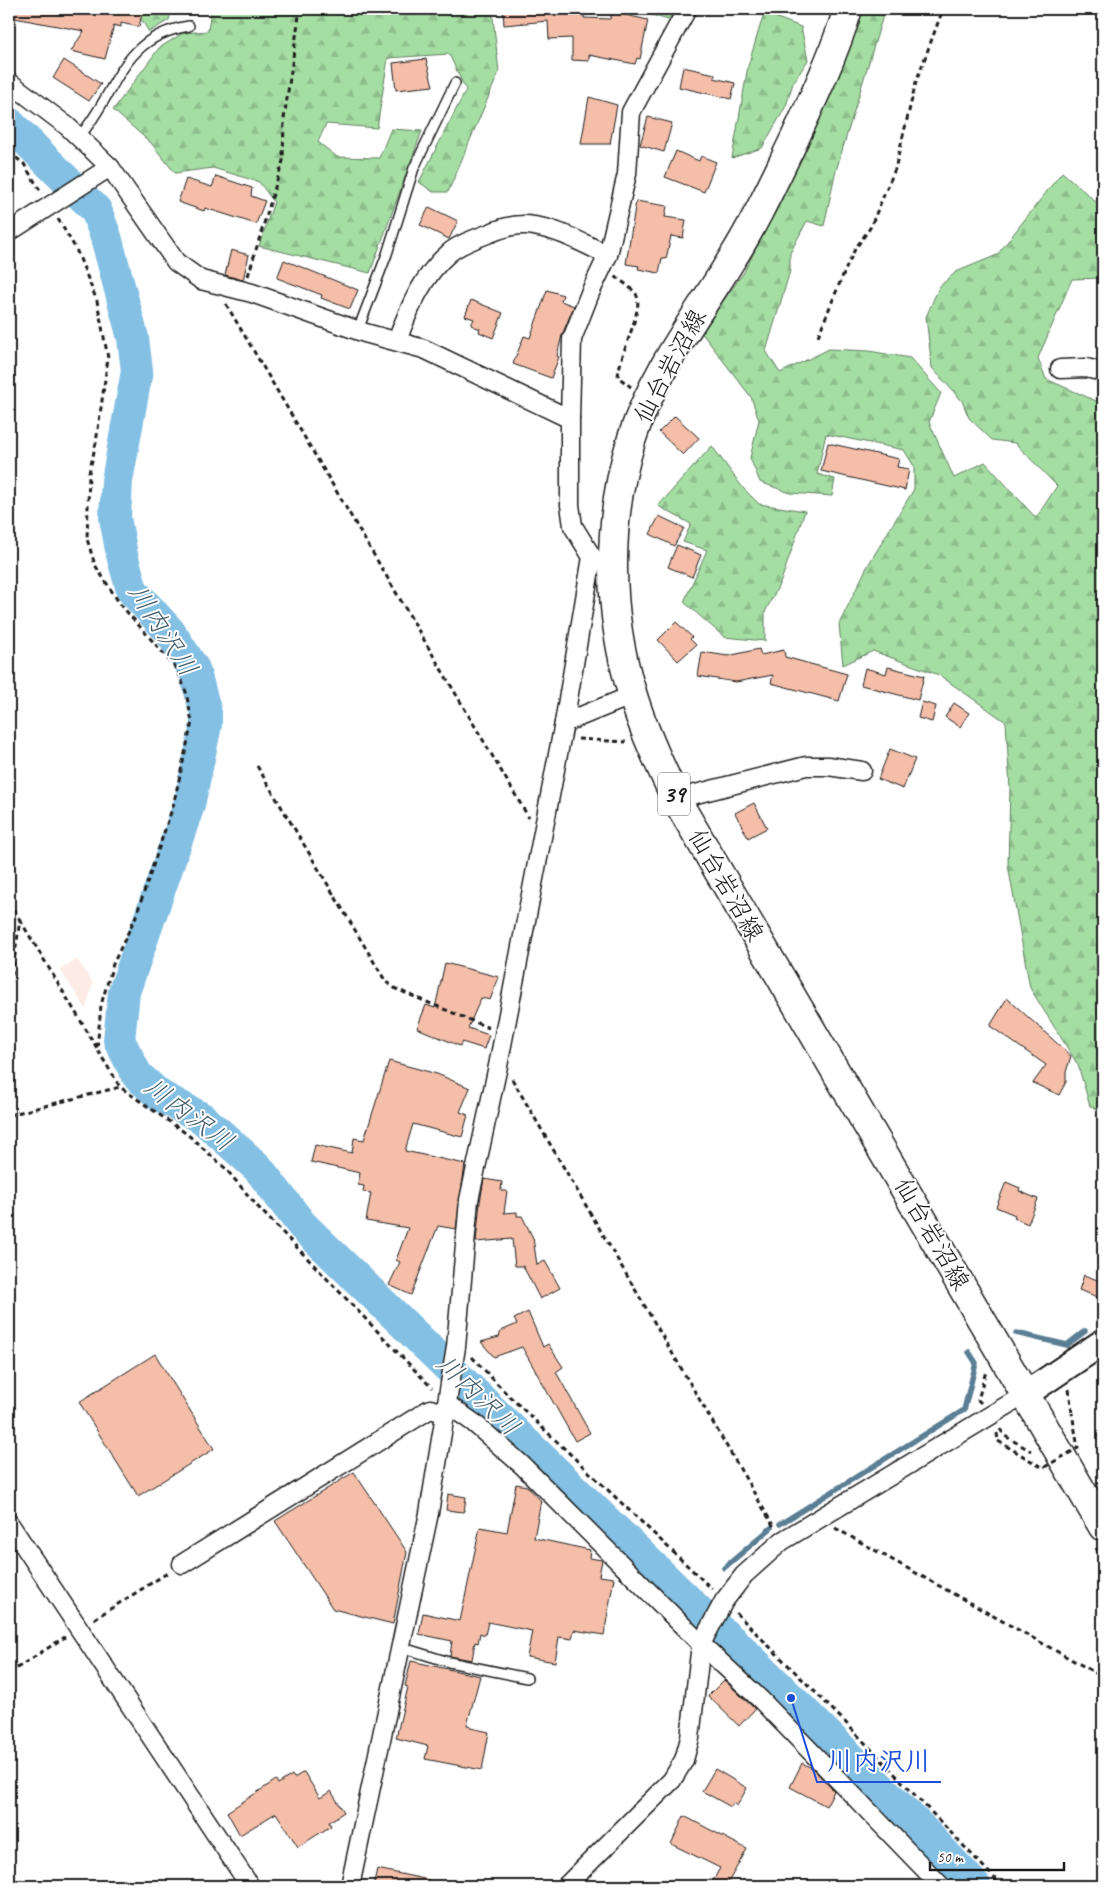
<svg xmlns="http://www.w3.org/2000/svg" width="1112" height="1895" viewBox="0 0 1112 1895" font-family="Caveat,'Klee One',sans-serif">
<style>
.built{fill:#fcece5}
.forest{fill:url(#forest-firs);stroke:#607d60}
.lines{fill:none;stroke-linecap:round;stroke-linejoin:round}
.stream{stroke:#5a7e94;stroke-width:5.5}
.river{stroke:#84c0e4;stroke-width:32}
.building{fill:#f5bea9;stroke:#1c1c1c}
.lane-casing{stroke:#1c1c1c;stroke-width:12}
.street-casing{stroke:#1c1c1c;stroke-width:21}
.secondary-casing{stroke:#1c1c1c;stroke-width:29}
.primary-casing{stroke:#1c1c1c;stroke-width:31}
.path{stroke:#1c1c1c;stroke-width:3;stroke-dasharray:5 4;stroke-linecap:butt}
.lane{stroke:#fff;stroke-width:9}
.street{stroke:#fff;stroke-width:18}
.secondary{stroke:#fff;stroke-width:25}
.primary{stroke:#fff;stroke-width:28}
.path-bridge{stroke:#1c1c1c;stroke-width:3;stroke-dasharray:5 4;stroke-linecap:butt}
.labels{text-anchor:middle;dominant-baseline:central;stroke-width:4;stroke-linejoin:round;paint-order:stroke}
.shield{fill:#fff;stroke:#606060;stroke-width:1}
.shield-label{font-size:24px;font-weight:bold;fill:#1c1c1c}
.street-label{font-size:25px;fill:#1c1c1c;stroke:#fff}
.water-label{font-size:26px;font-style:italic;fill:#465e6c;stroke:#fff}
.leader{fill:none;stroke:#1d4ed8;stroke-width:2}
.callout-dot{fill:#1d4ed8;stroke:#fff;stroke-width:2}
.callout-label{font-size:26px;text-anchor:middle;font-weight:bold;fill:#1d4ed8;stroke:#fff;stroke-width:4;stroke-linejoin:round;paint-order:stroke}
</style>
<defs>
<pattern id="forest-firs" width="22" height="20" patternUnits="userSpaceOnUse" patternTransform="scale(1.25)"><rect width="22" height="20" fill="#a5dea3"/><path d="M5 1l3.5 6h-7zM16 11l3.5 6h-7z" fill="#8dbe8c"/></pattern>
</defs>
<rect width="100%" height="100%" fill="#fff"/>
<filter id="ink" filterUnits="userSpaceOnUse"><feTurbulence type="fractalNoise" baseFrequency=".02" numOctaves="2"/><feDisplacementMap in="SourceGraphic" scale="10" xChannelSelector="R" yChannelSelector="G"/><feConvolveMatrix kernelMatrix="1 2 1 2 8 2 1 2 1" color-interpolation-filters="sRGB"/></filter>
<g filter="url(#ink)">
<polygon class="built" points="77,959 93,983 86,1009 60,970"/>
<g class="forest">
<polygon points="135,9 171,9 169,20 149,32"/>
<polygon points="211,9 492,9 499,72 448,192 433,192 419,182 466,90 449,54 388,58 377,128 326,124 318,142 337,157 379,158 391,129 422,131 370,273 259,246 274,202 259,182 213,168 175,173 151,143 113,110 159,48 183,33 208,31"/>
<polygon points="633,9 675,9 668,20"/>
<polygon points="862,9 885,9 835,174 824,226 807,221 790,253 790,271 766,351 780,373 829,349 869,351 910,358 941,393 929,422 954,478 985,462 1036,518 1057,486 1015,443 992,440 969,418 962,401 932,368 926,317 939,287 956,272 997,255 1062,172 1103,208 1103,278 1072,279 1038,358 1046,379 1103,404 1103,1112 1090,1106 1078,1065 1030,988 1008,865 1010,789 1006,722 939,675 873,651 843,665 839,624 867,567 914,489 914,466 904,450 826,434 817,474 835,479 832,496 790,493 760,482 750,458 759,420 751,397 701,332 744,272 794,172"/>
<polygon points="764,13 801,27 808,60 793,83 786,106 762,148 732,158 748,66"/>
<polygon points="712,446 743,488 759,504 805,511 781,581 765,612 765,641 724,637 684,602 707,550 683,542 691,524 658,506"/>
</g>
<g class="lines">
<g class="stream">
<polyline points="1100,1321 1103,1320"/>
<polyline points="1016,1333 1067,1345 1085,1331"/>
<polyline points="780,1524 964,1410 976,1363 969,1352"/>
<polyline points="724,1568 771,1528"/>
<polyline points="699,1611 704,1601"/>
</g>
<polyline class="river" points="9,123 96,210 106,237 133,338 137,371 117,481 115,518 122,555 132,590 170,632 194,669 206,713 206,725 189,805 124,992 119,1040 137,1075 159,1095 202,1118 258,1168 302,1225 709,1621 738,1646 915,1822 975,1886"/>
</g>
<g class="building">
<polygon points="9,9 143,9 139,27 121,23 121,27 114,25 105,59 71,51 84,31 9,17"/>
<polygon points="503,9 584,9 584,18 610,19 612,12 648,20 640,59 637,58 635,64 589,55 589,61 572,60 572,38 549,39 548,21 504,25"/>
<polygon points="426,59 433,86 396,90 393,63"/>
<polygon points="64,60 101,84 89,101 53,78"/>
<polygon points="683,67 715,74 714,78 735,83 731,99 679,87"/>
<polygon points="589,97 617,105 610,144 581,144"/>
<polygon points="648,117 672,123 664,152 640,145"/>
<polygon points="676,151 699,161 701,156 716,162 704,192 665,177"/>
<polygon points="216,176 252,188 251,196 265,201 256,224 205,208 204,211 178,202 186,179 212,187"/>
<polygon points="636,201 667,206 665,217 686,220 683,238 671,236 666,259 662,258 659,273 638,269 639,266 626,264"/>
<polygon points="429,207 458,221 449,239 420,225"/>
<polygon points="231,250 249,255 243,280 225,275"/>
<polygon points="284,260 358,290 350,309 321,298 322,295 277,278"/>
<polygon points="547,290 563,295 561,301 574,306 562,335 557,356 559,357 551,378 513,364 524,336 530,338"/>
<polygon points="471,300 503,313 493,338 479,332 480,329 471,325 474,319 465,316"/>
<polygon points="675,416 699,438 683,455 659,432"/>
<polygon points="828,443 899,459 897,467 909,469 905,490 821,471"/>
<polygon points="659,516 684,528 674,546 650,534"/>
<polygon points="677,545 701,555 692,577 668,567"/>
<polygon points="676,622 692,637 690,639 696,645 678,661 658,640"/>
<polygon points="759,649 761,655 784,650 785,657 847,674 839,701 771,683 773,675 736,682 698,676 702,652 728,656"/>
<polygon points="888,667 924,676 918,700 861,685 865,668 886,674"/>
<polygon points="922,702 936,706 932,722 918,718"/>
<polygon points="954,703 969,713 960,727 945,717"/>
<polygon points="890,749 915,759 903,789 878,779"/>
<polygon points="754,803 767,828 748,838 735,813"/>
<polygon points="445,963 499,977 490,1000 481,998 468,1028 489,1035 484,1049 462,1042 460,1046 417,1028 426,1005 435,1008"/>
<polygon points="1007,998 1071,1056 1066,1072 1066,1082 1059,1095 1033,1083 1046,1065 990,1026"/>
<polygon points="389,1061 437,1074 470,1088 460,1112 468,1115 462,1137 413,1124 405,1151 465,1164 456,1229 438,1226 411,1295 389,1285 400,1262 396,1260 408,1228 366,1221 371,1193 363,1192 364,1186 358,1185 360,1173 311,1162 315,1145 352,1153 354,1138 364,1140"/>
<polygon points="484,1179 502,1182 501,1191 507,1191 504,1213 517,1212 517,1216 522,1216 533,1238 537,1265 545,1261 560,1288 540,1299 523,1266 515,1266 512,1239 476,1242 480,1202"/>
<polygon points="1006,1182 1020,1188 1019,1191 1038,1199 1028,1224 1014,1218 1015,1215 996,1207"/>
<polygon points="1084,1275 1103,1282 1103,1299 1079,1290"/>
<polygon points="528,1312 543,1347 548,1344 563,1367 556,1372 590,1433 575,1441 522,1347 494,1357 481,1342 499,1337 501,1331 517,1324 514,1319"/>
<polygon points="155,1354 214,1449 138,1496 79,1402"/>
<polygon points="354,1472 407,1552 393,1624 333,1609 275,1521"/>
<polygon points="516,1484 527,1486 541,1501 534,1538 590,1550 589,1558 602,1560 599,1576 614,1578 604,1635 574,1630 572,1639 559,1637 555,1662 527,1657 532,1631 488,1622 485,1635 480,1633 478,1643 475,1642 472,1660 450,1656 452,1641 419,1634 423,1613 460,1621 480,1527 507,1532"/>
<polygon points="448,1494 466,1497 464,1512 446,1510"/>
<polygon points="411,1661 480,1676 467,1725 471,1726 471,1728 489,1732 482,1770 425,1759 428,1746 396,1738 408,1687 405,1686"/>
<polygon points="724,1680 755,1709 739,1726 708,1696"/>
<polygon points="802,1763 812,1768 834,1791 826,1806 790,1787"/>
<polygon points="715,1769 747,1788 737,1806 733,1803 731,1807 702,1791"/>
<polygon points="304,1772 320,1798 331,1791 344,1812 329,1822 331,1826 298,1847 276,1813 240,1835 227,1812 276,1780 278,1784 292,1775 294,1778"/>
<polygon points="684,1816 747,1849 726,1886 710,1886 720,1868 671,1844"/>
<polygon points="377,1869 429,1880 428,1886 373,1886"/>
</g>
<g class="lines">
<g class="lane-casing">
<g id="lane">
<path d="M 79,137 C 118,93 119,37 189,26"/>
<polyline points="358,330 387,254 414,168 455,83"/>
<polyline points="400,1647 449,1662 527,1678"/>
</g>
</g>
<g class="street-casing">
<g id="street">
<polyline points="9,82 67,126 110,167 176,262 201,280 252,293 365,333 424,349 570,419 570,505 573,526 592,557 564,723"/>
<polyline points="9,232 110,167"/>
<path d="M 397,341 C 408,310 423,275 449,253 C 459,244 477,238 490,233 C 504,227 518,223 534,226 C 561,230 584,244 608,255"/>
<polyline points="1060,369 1086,368 1103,372"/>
<polyline points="570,419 572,339 590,293 608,255 627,174 631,112 687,9"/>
<polyline points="676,799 806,766 828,766 862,771"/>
<polyline points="447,1404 474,1423 522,1465 701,1644 760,1699 941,1886"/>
<polyline points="9,1523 250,1886"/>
<polyline points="182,1564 430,1409 445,1413"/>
<polyline points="350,1886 429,1513 456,1347 469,1200 498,1066 564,723 633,695"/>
<polyline points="566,1886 672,1780 684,1760 690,1738 701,1644 724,1601 744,1575 782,1541 1026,1394"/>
</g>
</g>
<g class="secondary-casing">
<polyline id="secondary" points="1026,1394 1103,1342"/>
</g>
<g class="primary-casing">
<path id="primary" d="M 848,9 C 834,54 814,97 794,140 C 774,181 755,223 730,262 C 695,319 653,373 632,438 C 606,520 607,614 633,696 C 644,732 660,766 676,799 L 1103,1527"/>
</g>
<g class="path">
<polyline points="9,152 24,164 41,192"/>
<polyline points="58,219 76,249 97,301 108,358 96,443 89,473 87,539 95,565 120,604 177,669 186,692 192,722 173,806 136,916 113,964 101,1005 97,1049 120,1087"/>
<polyline points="248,276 283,161 284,119 300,9"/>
<path d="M 615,276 C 622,282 631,287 636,294 C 645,307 619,355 618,377 L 631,387"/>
<polyline points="226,304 529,818"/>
<polyline points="818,336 843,275 855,249 870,228 895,169 916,82 943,9"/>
<polyline points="578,739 626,742"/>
<polyline points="257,766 386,982 396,989 489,1028"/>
<polyline points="9,902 20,920 9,995"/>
<polyline points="20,920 97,1048"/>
<polyline points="512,1079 774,1527"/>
<polyline points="9,1115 120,1087 187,1134 225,1168 258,1207 432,1388"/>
<polyline points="472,1357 506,1393 712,1589"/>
<polyline points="1069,1389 1072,1413"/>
<polyline points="981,1403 978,1400 986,1371"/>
<polyline points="1000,1429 1005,1436 1031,1451"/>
<polyline points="997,1433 998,1441"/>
<polyline points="835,1528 1103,1677"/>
<polyline points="1096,1548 1103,1560"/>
<polyline points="736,1613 844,1721 1002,1886"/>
<polyline points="94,1619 169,1572"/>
<polyline points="9,1673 65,1637"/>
</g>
<use href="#lane" class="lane"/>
<use href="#street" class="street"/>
<use href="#secondary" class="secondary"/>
<use href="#primary" class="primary"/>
<polyline class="path-bridge" points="998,1441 1043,1468 1078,1448 1072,1413"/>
</g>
</g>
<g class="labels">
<rect class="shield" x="658" y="772.5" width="32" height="43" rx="4"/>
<g class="shield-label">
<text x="674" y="794">39</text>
</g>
<g class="street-label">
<text transform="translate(670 366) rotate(-62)">仙台岩沼線</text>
<text transform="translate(726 885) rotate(60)">仙台岩沼線</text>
<text transform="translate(932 1234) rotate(60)">仙台岩沼線</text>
</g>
<g class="water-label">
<text transform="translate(163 630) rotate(57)">川内沢川</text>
<text transform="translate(189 1114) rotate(37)">川内沢川</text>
<text transform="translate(478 1395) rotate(44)">川内沢川</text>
</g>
</g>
<path class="leader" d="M791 1698L817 1782H941"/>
<circle class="callout-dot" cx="791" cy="1698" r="5"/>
<g class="callout-label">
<text x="879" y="1770">川内沢川</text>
</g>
<rect width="1112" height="1895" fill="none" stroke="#fff" stroke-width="30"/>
<rect x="15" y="15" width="1082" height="1865" fill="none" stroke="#1c1c1c" stroke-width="2" filter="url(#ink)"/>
<path d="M930 1862v8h134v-8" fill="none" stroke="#1c1c1c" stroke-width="2.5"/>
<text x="937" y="1862" font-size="15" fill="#1c1c1c" stroke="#ffffff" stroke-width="4" paint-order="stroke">50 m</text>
</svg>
